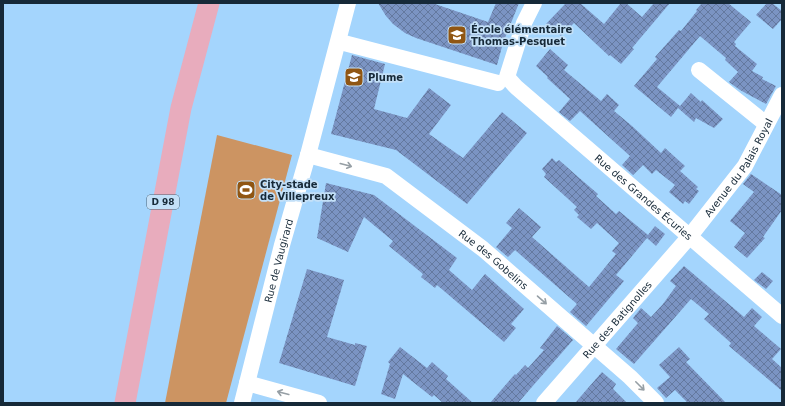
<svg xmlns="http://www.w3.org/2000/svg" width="785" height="406" viewBox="0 0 785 406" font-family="'DejaVu Sans',sans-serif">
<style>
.park{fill:#cc9462}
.building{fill:url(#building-cross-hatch)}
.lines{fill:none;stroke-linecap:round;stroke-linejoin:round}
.minor{stroke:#fff;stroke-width:16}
.major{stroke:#e8acbd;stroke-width:21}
.oneway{stroke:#969fa5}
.labels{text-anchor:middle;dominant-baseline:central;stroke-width:3.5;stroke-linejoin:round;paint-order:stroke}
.shield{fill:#c3e0f8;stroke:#4a6072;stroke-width:1}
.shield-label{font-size:9px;font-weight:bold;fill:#162938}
.poi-label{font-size:10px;font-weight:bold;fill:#162938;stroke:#c3e0f8;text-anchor:start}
.street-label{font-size:10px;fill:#162938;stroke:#c3e0f8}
</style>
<defs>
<pattern id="building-cross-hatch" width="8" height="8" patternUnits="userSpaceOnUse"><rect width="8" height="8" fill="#7b94c3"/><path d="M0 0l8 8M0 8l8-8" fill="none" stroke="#64799f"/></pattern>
</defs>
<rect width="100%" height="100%" fill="#a4d5fd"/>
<polygon class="park" points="217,135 292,155 226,403 165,403"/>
<g class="building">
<polygon points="378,3 432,3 488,22 496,3 519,3 503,43 497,65 416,38 405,33 393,24 386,16"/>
<polygon points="566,3 580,3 604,24 621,3 626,3 642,17 654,3 670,3 632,48 634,49 621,64 610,55 609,56 574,23 571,26 570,25 561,36 546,24"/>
<polygon points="702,3 728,3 751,22 734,42 736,44 735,46 757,64 752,71 763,77 762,79 776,86 766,104 740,90 729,82 738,72 725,60 726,58 700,36 657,87 680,106 691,93 701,102 702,100 723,119 714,128 696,118 694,122 678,108 671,117 634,86 657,59 655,57 679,30 681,31 697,11 696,10"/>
<polygon points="767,3 772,3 782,11 782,19 773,29 756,15"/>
<polygon points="550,49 568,65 564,70 601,101 607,94 619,105 614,111 632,126 661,153 665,148 685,166 680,171 698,187 696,189 699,191 689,204 685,201 683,204 669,192 675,185 656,170 652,174 643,165 633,175 622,165 630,156 580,111 570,121 559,112 570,99 547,78 548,77 536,66"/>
<polygon points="352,55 385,64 374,109 407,118 429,88 451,105 429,134 463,158 502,112 527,133 467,204 396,150 331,134"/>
<polygon points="552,158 556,162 559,160 577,176 598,194 596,196 616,214 619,211 648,235 655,226 665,234 656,246 647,238 616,275 624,281 586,326 570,312 577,304 515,250 508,257 496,247 512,228 506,223 519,208 541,227 532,237 589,287 616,254 612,251 619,243 597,223 591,229 577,217 579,215 574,210 577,207 544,177 546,174 542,169"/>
<polygon points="751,174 782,195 782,210 763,237 765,238 747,258 734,247 745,233 730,221 754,192 743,184"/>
<polygon points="326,183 374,195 457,258 449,270 472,290 485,274 524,309 511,324 516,328 504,342 437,285 435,288 421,277 423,274 389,246 393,241 364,217 348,252 317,238"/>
<polygon points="684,266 744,317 752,308 762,317 754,326 781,349 772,359 782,368 782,391 729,346 731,343 704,319 709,314 691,299 634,364 616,349 638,323 633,318 641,308 651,317 663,304 676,286 670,281"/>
<polygon points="307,269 344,280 327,337 355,345 355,343 367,346 355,386 279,363"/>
<polygon points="762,272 773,281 766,289 754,280"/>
<polygon points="557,326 573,340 531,388 518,403 490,403 515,374 516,375 525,365 528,368 544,350 540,348"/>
<polygon points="400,347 427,368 432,362 448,376 446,379 473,403 443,403 434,395 432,397 403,374 395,399 381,394 390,364 388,362"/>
<polygon points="679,347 690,359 686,362 726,403 688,403 675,390 666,398 657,388 670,377 659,365"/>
<polygon points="602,372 616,384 613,389 627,403 575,403"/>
</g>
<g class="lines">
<g class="minor">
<path id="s1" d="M 534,3 L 524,23 L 507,77 L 516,87 L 782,316"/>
<polyline points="344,43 498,83"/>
<polyline points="699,70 766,124"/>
<path id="s2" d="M 308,155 L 386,176 L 483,249 L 630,377 L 656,403"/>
<polyline points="247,383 319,403"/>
<path id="s3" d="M 242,403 L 282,245 L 308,155 L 348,3"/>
<path id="s4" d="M 544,403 L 690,236 L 745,166 L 782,95"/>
</g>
<polyline class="major" points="125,403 181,108 209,3"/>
</g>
<defs><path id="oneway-shaft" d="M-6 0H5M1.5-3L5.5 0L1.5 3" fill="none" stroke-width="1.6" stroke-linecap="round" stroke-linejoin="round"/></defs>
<g class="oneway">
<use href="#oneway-shaft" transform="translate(346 165) rotate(15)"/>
<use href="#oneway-shaft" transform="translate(542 300) rotate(41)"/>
<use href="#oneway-shaft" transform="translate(640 386) rotate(45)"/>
<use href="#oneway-shaft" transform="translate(283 393) rotate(-165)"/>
</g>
<defs>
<g id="school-square" transform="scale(1)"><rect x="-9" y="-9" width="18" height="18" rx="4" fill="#905613" stroke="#c3e0f8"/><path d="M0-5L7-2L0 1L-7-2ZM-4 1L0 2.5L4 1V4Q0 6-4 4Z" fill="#fff"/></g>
<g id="stadium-square" transform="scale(1)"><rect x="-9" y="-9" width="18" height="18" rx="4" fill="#905613" stroke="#c3e0f8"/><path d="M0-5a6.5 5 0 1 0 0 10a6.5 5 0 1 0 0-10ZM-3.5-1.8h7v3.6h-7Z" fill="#fff"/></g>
</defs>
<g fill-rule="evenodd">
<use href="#school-square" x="457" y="35"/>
<use href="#school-square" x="354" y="77"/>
<use href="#stadium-square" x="246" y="190"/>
</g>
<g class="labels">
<rect class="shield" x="147" y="195" width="32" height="14" rx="3"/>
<g class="shield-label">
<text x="163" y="202">D 98</text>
</g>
<g class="poi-label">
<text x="471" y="29">École élémentaire<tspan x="471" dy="12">Thomas-Pesquet</tspan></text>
<text x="368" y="77">Plume</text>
<text x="260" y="184">City-stade<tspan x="260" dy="12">de Villepreux</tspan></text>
</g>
<g class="street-label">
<text stroke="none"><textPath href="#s4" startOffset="306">Avenue du Palais Royal</textPath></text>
<text stroke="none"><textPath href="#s1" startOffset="261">Rue des Grandes Écuries</textPath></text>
<text stroke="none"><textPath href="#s2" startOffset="217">Rue des Gobelins</textPath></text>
<text stroke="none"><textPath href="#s3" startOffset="147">Rue de Vaugirard</textPath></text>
<text stroke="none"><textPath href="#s4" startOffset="111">Rue des Batignolles</textPath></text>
</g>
</g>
<rect width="785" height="406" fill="none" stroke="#162938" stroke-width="8"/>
</svg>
